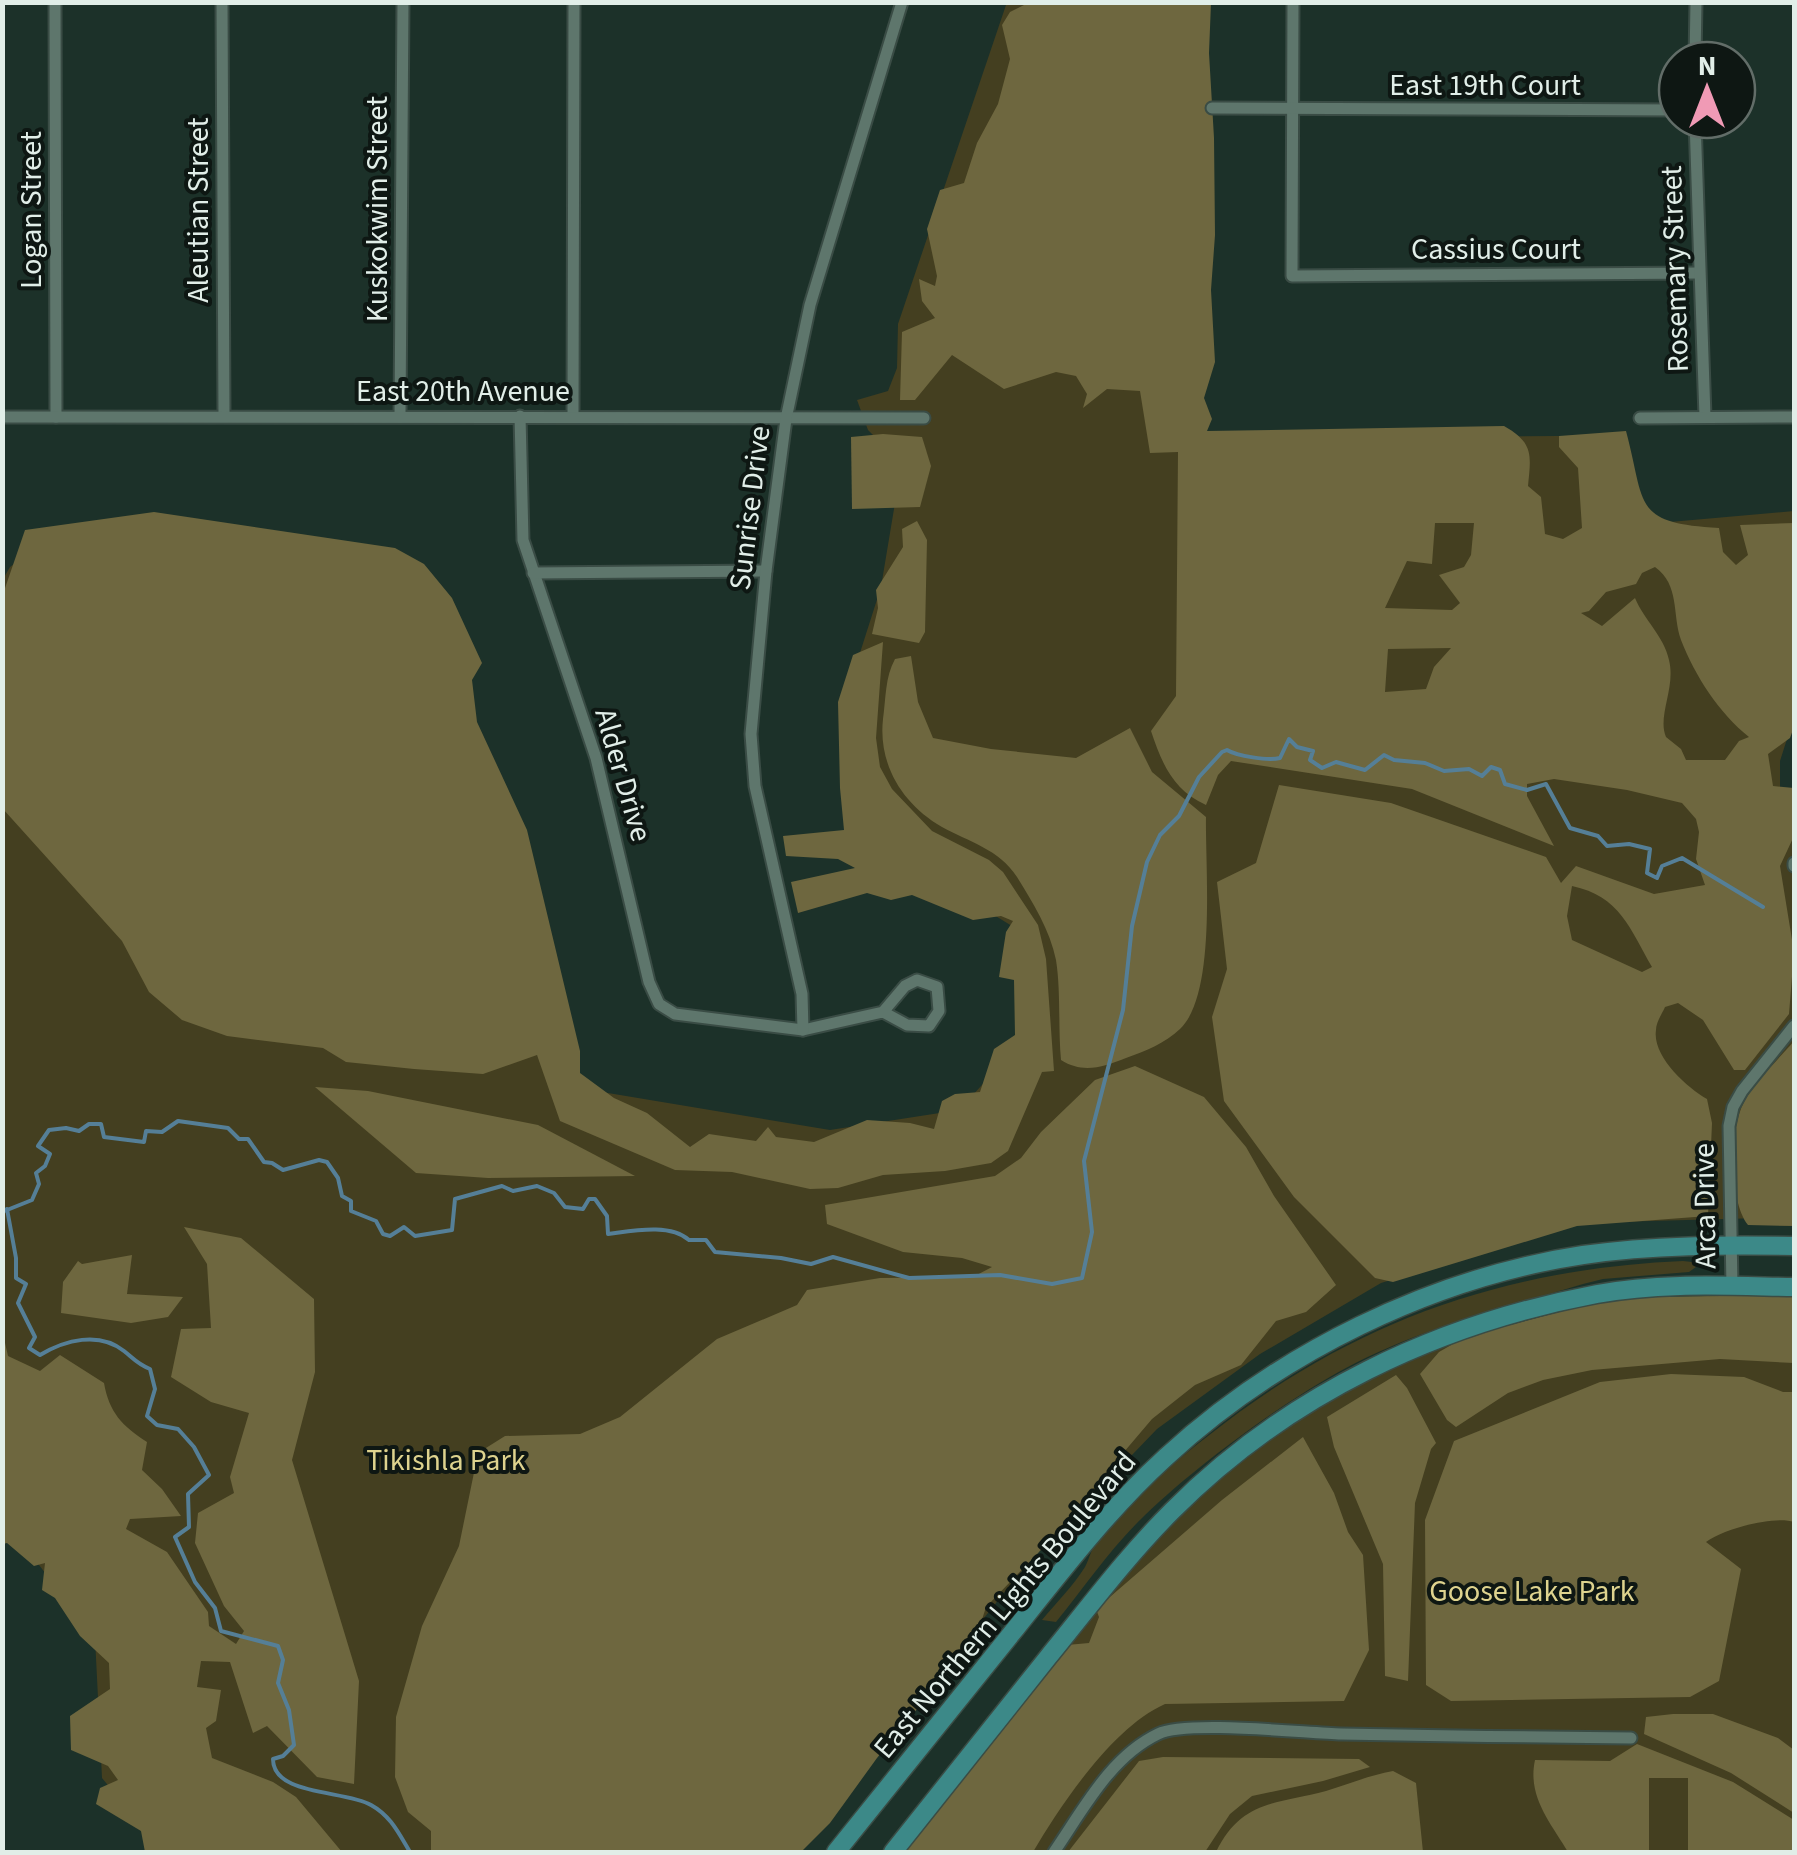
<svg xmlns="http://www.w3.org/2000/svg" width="1797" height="1855" viewBox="0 0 1797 1855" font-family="'Source Sans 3',sans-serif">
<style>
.green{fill:#443f20}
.forest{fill:#6e673f;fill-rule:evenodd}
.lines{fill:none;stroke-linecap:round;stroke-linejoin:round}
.stream{stroke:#557f97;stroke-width:4}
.street-casing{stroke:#3a4c45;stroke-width:15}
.primary-casing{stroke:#3a4c45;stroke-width:21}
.street{stroke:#5e766c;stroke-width:11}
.primary{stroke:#3c8988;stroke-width:18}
.labels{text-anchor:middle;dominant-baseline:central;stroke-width:8;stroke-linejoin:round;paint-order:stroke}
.street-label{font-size:30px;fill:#e1eee8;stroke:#0e1713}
.park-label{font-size:30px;fill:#ded38e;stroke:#0e1713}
</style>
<rect width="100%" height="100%" fill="#1c3129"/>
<g class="green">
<polygon points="1011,2 1187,3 1184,439 1559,436 1636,525 1794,511 1794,717 1780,761 1780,815 1794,843 1794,1217 1576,1223 1381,1283 1260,1354 1157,1429 1030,1561 795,1852 152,1852 134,1817 102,1778 95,1638 3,1518 3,579 10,567 50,537 566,1086 830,1130 959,1110 1027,1036 1020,931 851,827 843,706 881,587 899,479 889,451 868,430 857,400 888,391 897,368 898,324 1006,5"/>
<path d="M 1683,1261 L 1692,1262 L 1696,1267 L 1689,1272 L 1603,1279 L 1583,1284 C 1504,1308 1419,1329 1346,1368 C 1281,1403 1191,1469 1138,1522 C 1108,1552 1083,1589 1056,1622 L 1042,1620 C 1056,1603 1073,1586 1085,1567 C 1090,1558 1091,1548 1098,1540 C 1128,1501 1169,1466 1208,1436 C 1350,1323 1501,1269 1683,1261 Z"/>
<polygon points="1794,1295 1794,1852 900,1852 1162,1529 1253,1449 1327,1400 1419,1353 1471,1335"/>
</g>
<g class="forest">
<path d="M 1030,2 L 1211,3 L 1209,53 L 1214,138 L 1215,235 L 1211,290 L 1215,362 L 1204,398 L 1212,419 L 1207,431 L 1504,426 C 1534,443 1531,455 1528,486 L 1541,497 L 1545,534 L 1563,539 L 1582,528 L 1578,468 L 1559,447 L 1559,436 L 1626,431 C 1646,505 1631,523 1719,528 L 1723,552 L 1736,565 L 1748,555 L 1740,525 L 1794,523 L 1794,727 L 1790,738 L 1768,754 L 1773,786 L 1794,788 L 1794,836 L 1780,866 L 1794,952 L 1789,1014 L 1745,1070 L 1734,1070 L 1703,1020 L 1678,1003 L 1665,1007 C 1662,1014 1656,1022 1656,1030 C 1652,1056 1686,1087 1707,1099 L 1712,1123 L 1708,1216 L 1577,1226 L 1393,1282 L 1375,1278 L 1294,1197 L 1224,1101 L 1212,1017 L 1227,969 L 1217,882 L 1256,863 L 1279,785 L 1391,803 L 1546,857 L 1561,883 L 1576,866 L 1654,894 L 1705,885 L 1696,859 L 1699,832 L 1696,819 L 1682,803 L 1627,790 L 1554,779 L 1527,784 L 1527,796 L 1554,846 L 1412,789 L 1231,761 L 1218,775 L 1206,805 C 1173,790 1162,764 1151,731 L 1176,696 L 1178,452 L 1150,453 L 1140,391 L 1107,389 L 1083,408 L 1087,394 L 1076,376 L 1056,372 L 1004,389 L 952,355 L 915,400 L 900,400 L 902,332 L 935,318 L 922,301 L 919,279 L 935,286 L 937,276 L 927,229 L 940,190 L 964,183 L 977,143 L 998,104 L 1010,59 L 1002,25 L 1010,12 ZM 1435,523 L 1474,523 L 1471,555 L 1464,567 L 1439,575 L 1460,603 L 1452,610 L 1385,608 L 1407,561 L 1432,564 ZM 1655,567 C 1680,585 1672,614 1681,640 C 1695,676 1719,713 1749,737 L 1739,741 L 1725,760 L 1686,760 L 1681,749 L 1666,737 C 1657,716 1676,688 1669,660 C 1664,636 1644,620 1635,598 L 1602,626 L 1581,613 L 1589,611 L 1606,592 L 1636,584 L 1642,573 ZM 1451,648 L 1434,667 L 1426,689 L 1385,692 L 1388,649 ZM 1572,886 C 1620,896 1630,929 1652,967 L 1642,972 L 1572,940 L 1567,916 Z"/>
<polygon points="883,434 922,437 931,466 920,507 852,509 851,437"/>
<polygon points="154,512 395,548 424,564 452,598 482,663 472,680 477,722 527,830 580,1051 580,1073 614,1098 647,1113 690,1147 709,1134 756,1141 768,1127 776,1137 814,1142 867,1120 910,1123 934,1129 942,1101 955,1094 980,1092 994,1049 1015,1035 1014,980 999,977 1006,932 1013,921 1001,916 973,920 912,895 891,900 867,893 798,913 791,882 855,868 838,859 786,856 783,836 844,830 840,788 838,702 853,655 883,642 876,738 880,767 892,789 932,831 989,860 1003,872 1038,925 1046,959 1054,1071 1042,1072 1008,1151 991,1163 945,1171 883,1175 838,1188 810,1189 732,1172 675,1170 560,1121 537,1055 483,1074 414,1069 346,1062 323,1048 227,1036 182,1020 149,992 122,941 3,809 3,594 25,530"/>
<polygon points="917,521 927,540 925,632 919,643 872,634 878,608 876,590 903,547 902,529"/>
<path d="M 911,656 L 918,702 L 933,738 L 991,749 L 1076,758 L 1130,728 L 1152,772 L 1206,817 C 1205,867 1217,994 1180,1029 C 1165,1043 1146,1051 1126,1058 C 1103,1067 1083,1074 1061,1060 C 1058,1028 1061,992 1056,960 C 1050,930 1033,903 1017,877 C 999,849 969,842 942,827 C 902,804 878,764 883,719 C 886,698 885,677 895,659 Z"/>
<path d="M 1794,1041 L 1794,1226 L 1748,1225 C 1729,1201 1729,1130 1744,1102 C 1756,1080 1778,1060 1794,1041 Z"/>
<polygon points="1135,1066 1204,1097 1246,1147 1274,1196 1336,1285 1306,1312 1276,1321 1241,1365 1195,1385 1152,1419 1039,1552 986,1607 973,1648 935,1687 877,1758 830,1823 801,1852 431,1852 431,1831 408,1812 395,1777 396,1717 422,1626 459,1546 478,1453 505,1436 580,1434 620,1417 717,1339 797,1305 807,1290 880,1278 973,1277 992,1267 962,1258 903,1252 827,1224 825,1205 995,1176 1021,1158 1041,1132 1095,1080"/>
<polygon points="315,1087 368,1091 538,1125 635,1176 488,1178 416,1173"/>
<path d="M 184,1227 L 241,1238 L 314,1299 L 315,1372 L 292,1460 L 359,1681 L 354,1784 L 317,1777 L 267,1726 L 253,1733 L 230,1662 L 201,1661 L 197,1687 L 221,1690 L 216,1721 L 206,1728 L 212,1758 L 273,1782 L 296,1797 L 342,1852 L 145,1852 L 141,1831 L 96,1804 L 100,1788 L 118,1780 L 108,1766 L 71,1750 L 70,1716 L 110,1689 L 109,1663 L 80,1636 L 55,1598 L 42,1590 L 45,1563 L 34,1566 L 7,1543 L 3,1544 L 3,1334 L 8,1356 L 40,1371 L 60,1355 L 104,1383 C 109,1412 122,1426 147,1442 L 142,1470 L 162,1489 L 181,1516 L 130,1519 L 126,1529 L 167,1552 L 208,1612 L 209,1626 L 236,1644 L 244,1631 L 224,1606 L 195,1543 L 198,1513 L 234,1493 L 230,1477 L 249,1413 L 211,1402 L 171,1377 L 181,1329 L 211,1328 L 207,1264 Z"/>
<polygon points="132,1255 127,1294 183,1297 168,1317 131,1323 61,1313 63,1282 78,1261 82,1264"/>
<polygon points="1794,1295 1794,1363 1720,1359 1592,1370 1543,1380 1508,1393 1456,1427 1447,1420 1420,1374 1439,1352 1465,1337 1597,1302 1638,1297"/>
<path d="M 1671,1374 L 1744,1377 L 1783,1392 L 1794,1392 L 1794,1522 C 1775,1515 1723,1529 1706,1542 L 1741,1569 L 1719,1681 L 1690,1697 L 1451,1701 L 1426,1685 L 1425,1520 L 1454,1441 L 1600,1382 Z"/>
<polygon points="1396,1375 1407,1388 1436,1443 1431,1449 1415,1503 1408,1681 1385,1676 1383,1564 1334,1447 1327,1417"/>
<path d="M 1303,1437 L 1334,1493 L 1348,1532 L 1363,1555 L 1369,1650 L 1344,1701 L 1165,1704 C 1113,1727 1062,1803 1033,1852 L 904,1852 L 1067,1645 L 1089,1643 L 1099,1617 L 1096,1609 L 1222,1500 Z"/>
<polygon points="1673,1714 1713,1714 1778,1738 1794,1750 1794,1813 1731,1773 1644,1734 1646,1717"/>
<path d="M 1637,1744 L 1733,1782 L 1794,1820 L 1794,1852 L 1568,1852 C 1551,1823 1527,1797 1535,1760 L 1610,1761 ZM 1649,1778 L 1688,1778 L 1688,1852 L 1649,1851 Z"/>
<polygon points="1163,1757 1359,1759 1370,1767 1323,1781 1252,1796 1230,1814 1205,1852 1068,1852 1139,1761"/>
<path d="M 1393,1771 L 1416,1783 L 1423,1852 L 1216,1852 C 1241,1800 1277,1804 1326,1791 C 1349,1784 1370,1775 1393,1771 Z"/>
</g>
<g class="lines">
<g class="stream">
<path d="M 7,1209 L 16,1258 L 16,1278 L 26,1284 L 18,1303 L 35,1337 L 29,1348 L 40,1355 C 65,1340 99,1331 124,1351 C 133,1358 137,1364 150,1369 L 155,1389 L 147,1416 L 157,1425 L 178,1429 L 194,1447 L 209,1475 L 188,1494 L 189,1527 L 175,1537 L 195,1582 L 215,1608 L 221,1631 L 278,1646 L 283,1660 L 278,1683 L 289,1710 L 294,1745 L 283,1756 L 273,1759 C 273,1796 345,1790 371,1805 C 391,1816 399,1834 410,1852"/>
<path d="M 2,1212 L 32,1200 L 39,1184 L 36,1173 L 45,1166 L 50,1154 L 38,1146 L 49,1130 L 66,1128 L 79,1131 L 89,1124 L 101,1124 L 104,1137 L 144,1142 L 146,1131 L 162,1132 L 178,1121 L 228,1128 L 239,1139 L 248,1139 L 264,1162 L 272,1163 L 283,1170 L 319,1160 L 327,1162 L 338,1178 L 342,1196 L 351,1201 L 351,1211 L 376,1221 L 383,1234 L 390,1236 L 404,1227 L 415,1236 L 452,1230 L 455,1199 L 502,1186 L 513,1191 L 537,1186 L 554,1193 L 565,1207 L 583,1209 L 589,1199 L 595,1199 L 607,1216 L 608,1234 C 632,1231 670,1223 689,1240 L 706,1240 L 715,1252 L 781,1258 L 811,1264 L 833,1257 L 909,1278 L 1000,1275 L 1052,1284 L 1082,1278 L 1092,1232 L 1084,1161 L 1123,1010 L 1132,926 L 1147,862 L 1160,835 L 1179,816 L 1199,777 L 1222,752 L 1227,750 C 1237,756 1268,761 1280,758 L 1289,739 L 1297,747 L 1313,751 L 1310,760 L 1322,768 L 1336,762 L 1365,770 L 1384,755 L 1394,760 L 1425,763 L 1444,771 L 1469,769 L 1482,776 L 1491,767 L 1500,770 L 1505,784 L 1527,790 L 1546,784 L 1570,828 L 1598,836 L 1607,846 L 1629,844 L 1650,849 L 1647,873 L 1657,878 L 1662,866 L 1682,858 L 1763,907"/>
</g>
<g class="street-casing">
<g id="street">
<polyline points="55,2 56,417"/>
<polyline points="222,2 224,416"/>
<polyline points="1293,2 1292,276 1699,273"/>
<polyline points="1695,60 1696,2"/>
<polyline points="1212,108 1677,110"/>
<polyline points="1695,120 1705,417"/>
<polyline points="400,416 403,2"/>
<polyline points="520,416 523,540 596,758 649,982 659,1004 675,1014 803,1030 883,1012 907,1025 929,1026 939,1011 937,987 917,980 905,986 883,1012"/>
<polyline points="573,416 574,2"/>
<polyline points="2,417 924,418"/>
<polyline points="1640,418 1794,417"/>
<polyline points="533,573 766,571"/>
<polyline points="1794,863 1794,866"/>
<polyline points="803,1030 802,994 755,786 751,734 766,571 786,419 810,305 902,2"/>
<polyline points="1732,1286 1729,1126 1733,1107 1742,1091 1794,1026"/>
<path d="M 1054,1852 C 1083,1810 1110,1757 1158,1734 C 1186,1720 1304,1733 1341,1734 C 1438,1736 1534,1737 1631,1738"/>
</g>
</g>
<g class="primary-casing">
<g id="primary">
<path d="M 836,1852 C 896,1778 956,1703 1016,1628 C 1063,1569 1110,1508 1166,1457 C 1279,1353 1431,1278 1583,1255 C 1653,1245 1724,1245 1794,1246"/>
<path d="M 893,1852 C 945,1787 997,1722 1049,1656 C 1089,1607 1127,1556 1172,1511 C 1287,1395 1437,1324 1597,1294 C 1661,1282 1730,1286 1794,1287"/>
</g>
</g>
<use href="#street" class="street"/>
<use href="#primary" class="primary"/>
</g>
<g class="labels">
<g class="street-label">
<text x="1485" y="85">East 19th Court</text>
<text transform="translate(377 209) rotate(-90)">Kuskokwim Street</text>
<text transform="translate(31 210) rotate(-90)">Logan Street</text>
<text transform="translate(198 210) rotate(-90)">Aleutian Street</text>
<text x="1496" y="249">Cassius Court</text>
<text transform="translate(1675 269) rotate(-92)">Rosemary Street</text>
<text x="463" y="391">East 20th Avenue</text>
<text transform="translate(750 508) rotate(-83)">Sunrise Drive</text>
<text transform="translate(623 775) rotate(74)">Alder Drive</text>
<text transform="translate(1705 1206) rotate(-91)">Arca Drive</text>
<text transform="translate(1005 1605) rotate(-50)">East Northern Lights Boulevard</text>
</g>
<g class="park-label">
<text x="446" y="1460">Tikishla Park</text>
<text x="1532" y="1591">Goose Lake Park</text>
</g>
</g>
<rect width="1797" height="1855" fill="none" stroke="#e1eee8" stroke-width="10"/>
<g transform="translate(1707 90)"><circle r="48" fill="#0e1713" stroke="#626d68" stroke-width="2.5"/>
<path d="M0-8L18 38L0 25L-18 38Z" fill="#f09ab5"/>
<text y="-15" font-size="28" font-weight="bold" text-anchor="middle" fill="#e1eee8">N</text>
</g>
</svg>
